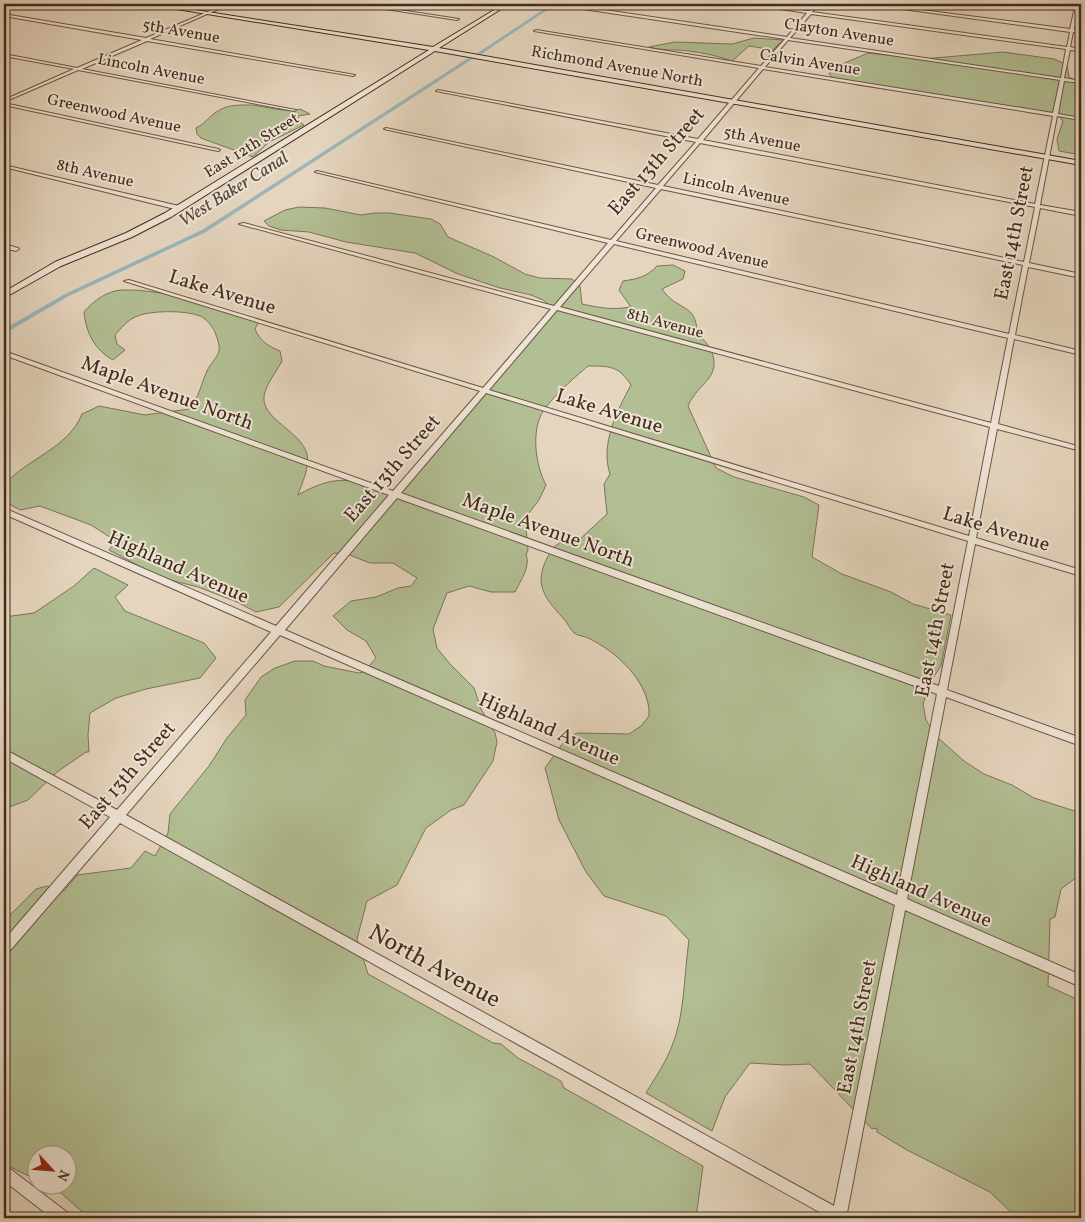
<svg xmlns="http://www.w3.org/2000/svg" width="1085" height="1222" viewBox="0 0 1085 1222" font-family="Vollkorn,serif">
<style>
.green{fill:#b2be93;stroke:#7a7558}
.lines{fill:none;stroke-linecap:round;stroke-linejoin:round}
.canal{fill:#9ab6bb;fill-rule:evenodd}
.street-casing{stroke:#6c5644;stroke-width:2}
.secondary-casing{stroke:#432c1c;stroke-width:2}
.street{fill:#eee4d5;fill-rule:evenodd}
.secondary{fill:#eee4d5;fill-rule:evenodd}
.labels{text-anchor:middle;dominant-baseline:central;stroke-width:4;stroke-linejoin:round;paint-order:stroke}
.far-street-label{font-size:16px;fill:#432c1c;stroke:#eee4d5}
.far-water-label{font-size:18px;font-style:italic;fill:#54483c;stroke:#eee4d5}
.street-label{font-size:20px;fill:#432c1c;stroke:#eee4d5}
.near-street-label{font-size:24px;fill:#432c1c;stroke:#eee4d5}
</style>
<rect width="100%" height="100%" fill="#e5d5be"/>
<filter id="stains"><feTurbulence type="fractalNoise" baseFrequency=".004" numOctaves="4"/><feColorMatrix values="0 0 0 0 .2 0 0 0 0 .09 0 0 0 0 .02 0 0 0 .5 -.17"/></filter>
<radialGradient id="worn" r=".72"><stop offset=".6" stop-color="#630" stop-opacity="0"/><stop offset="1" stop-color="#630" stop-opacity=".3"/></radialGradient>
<g class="green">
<path d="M 754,38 L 783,40 L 773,50 L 749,46 L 732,61 C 718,56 704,53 689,51 C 675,49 663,51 649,47 L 675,42 L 732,44 Z"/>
<polygon points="1003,52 1054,59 1067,65 1069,77 1081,83 1081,155 1059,151 1057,139 1063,121 1058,115 857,85 832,77 829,74 833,68 868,53 923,59"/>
<path d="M 253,105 C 265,107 290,113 300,109 L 310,114 L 298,116 L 299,121 L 304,125 L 269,142 L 253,157 L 201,138 L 197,134 L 196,128 C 206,123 209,116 218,111 C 228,104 242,105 253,105 Z"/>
<path d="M 299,207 L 325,208 L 361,215 L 375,213 L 389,213 L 431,219 L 440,224 L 448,237 L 494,257 L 525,274 L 540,278 L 572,279 L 580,286 L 582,304 C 600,308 613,310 631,307 L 619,290 L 623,281 C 637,279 647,277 657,266 L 673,265 L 685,271 L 683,279 L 662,289 C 677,312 697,302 697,334 C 710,344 721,362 709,378 C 701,388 693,394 688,406 L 716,468 L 734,477 L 804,497 L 819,505 L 812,557 L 842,574 L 891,592 L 913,604 L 951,615 L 941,666 L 931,681 L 923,704 L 926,720 L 937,737 L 964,761 L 984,774 L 1012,785 L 1034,798 L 1081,813 L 1081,874 L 1061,889 L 1055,917 L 1050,919 L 1048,986 L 1081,1001 L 1081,1218 L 1017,1218 L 990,1192 L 907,1150 L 877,1132 L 877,1128 L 872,1129 L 810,1064 L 785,1065 L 750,1063 L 725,1097 L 712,1131 L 646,1093 C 655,1078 666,1062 672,1046 C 685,1015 684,973 689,940 L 666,916 L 604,896 L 586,872 L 559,820 L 545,768 L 568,736 L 578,733 L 629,734 L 641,726 L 649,716 C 651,683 616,651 588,638 C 584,636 578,636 574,633 C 570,629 567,622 563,618 C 541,594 533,581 551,551 C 556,542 569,539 578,541 L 607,514 L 604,484 L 610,474 C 600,444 617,411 631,385 C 619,366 610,366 588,366 C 575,377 547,401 540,417 C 532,437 536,466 546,485 L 539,500 L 525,518 L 528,550 L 526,555 C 531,566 520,582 515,592 L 491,592 L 469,586 L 447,593 L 433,629 L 437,648 L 450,664 L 474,688 L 481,709 L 495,733 L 497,742 L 493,761 L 464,805 L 451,810 L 426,828 L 397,885 L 367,901 L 357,939 L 368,974 L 493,1043 L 501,1044 L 518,1058 L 561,1081 L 564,1088 L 703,1166 L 696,1218 L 89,1218 L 61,1193 L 46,1185 L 68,1184 L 68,1154 L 38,1154 L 37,1180 L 4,1164 L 4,919 L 8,917 L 36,889 L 47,886 L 64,891 L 77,875 L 131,868 L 145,851 L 155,856 L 168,833 L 170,814 L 209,766 L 227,738 L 246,715 L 245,700 L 261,677 L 275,668 L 295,661 L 313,661 L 324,666 L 359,673 L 375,669 L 369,666 L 376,658 L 366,641 L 347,630 L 333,616 L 351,601 L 376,597 L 398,588 L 411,586 L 417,578 L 393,563 L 370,563 L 347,554 L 334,553 L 279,607 L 256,612 L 237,602 L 198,587 L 162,578 L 109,550 L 116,541 L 91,525 L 40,506 L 20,510 L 4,501 L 4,485 C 26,459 69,448 82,414 L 99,406 L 145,415 L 189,409 C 199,398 201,384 207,371 C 210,364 217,358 219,351 C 220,345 217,338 215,332 C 212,326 207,319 200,316 C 186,310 149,310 135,317 C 127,321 121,328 115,335 L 117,344 L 125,350 L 113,360 C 95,350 86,333 84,312 C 93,301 108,290 123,290 C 169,289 216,308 259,321 L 255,329 C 260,341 268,346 280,351 L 282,361 C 277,371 266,384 264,396 C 261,419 301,431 307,454 C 310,467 302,483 298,495 C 335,474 351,478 390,492 L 405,482 L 552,307 L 543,300 L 531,295 L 500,288 L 458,274 L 415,253 L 346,242 L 309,232 L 281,230 L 269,226 L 264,221 L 285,210 Z"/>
<polygon points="94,568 128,585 115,597 125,611 204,643 216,658 200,678 146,689 116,698 90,713 88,735 89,752 86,752 57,772 28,800 4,809 4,617 34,613 74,586"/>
</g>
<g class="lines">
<g class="canal">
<polygon points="552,4 556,4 480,55 476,54"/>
<polygon points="470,57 474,58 206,232 69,296 4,334 4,329 65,294 202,230"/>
</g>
<g class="street-casing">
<g id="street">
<polygon points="226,4 230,4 150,39 355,75 353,76 147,41 82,69 296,110 294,111 78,70 4,102 4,100 74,69 4,56 4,54 77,68 142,40 4,16 4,14 146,38"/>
<polygon points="353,4 360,4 459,19 457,20"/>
<path d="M 564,4 L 787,37 L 807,13 L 746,4 L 809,11 L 815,4 L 819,4 L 812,12 L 1067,47 L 1070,32 L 866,4 L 874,4 L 1070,29 L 1075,7 L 1056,4 L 1075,5 L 1075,4 L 1079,4 L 1078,6 L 1081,6 L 1081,8 L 1078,8 L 1074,30 L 1081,31 L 1081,33 L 1073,32 L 1070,47 L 1081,49 L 1081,51 L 1070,50 L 1064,78 L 1081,81 L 1081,83 L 1064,81 L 1058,114 L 1081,118 L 1081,120 L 1057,116 L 1040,205 L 1081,212 L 1081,216 L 1040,208 L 1029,263 L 1081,274 L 1081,278 L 1028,267 L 1015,335 L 1081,351 L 1081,355 L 1014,339 L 998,424 L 1081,447 L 1081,451 L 997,429 L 976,538 L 1081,570 L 1081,576 L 975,544 L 947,690 L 1081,738 L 1081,746 L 946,697 L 907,899 L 1081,975 L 1081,987 L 905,910 L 847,1213 L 850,1218 L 830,1218 L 120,823 L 8,953 L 4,955 L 4,940 L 110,817 L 4,758 L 4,749 L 117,810 L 271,632 L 4,514 L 4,508 L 276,626 L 389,495 L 4,355 L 4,351 L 393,491 L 480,391 L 124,281 L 129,280 L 483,388 L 551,309 L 239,224 L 244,223 L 554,306 L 608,243 L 315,172 L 317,171 L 611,240 L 656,188 L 384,129 L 386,128 L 658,185 L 696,142 L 436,91 L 438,90 L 698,139 L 759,68 L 534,31 L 536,30 L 761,66 L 785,39 L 563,6 ZM 811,14 L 1066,49 L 1061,78 L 790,38 ZM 788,40 L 1060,80 L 1053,113 L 765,67 ZM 763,69 L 1053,116 L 1035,204 L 703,140 ZM 700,143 L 1035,207 L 1024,262 L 663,186 ZM 661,189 L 1023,265 L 1009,334 L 616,241 ZM 614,244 L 1008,338 L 991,423 L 560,307 ZM 557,310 L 990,427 L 969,536 L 489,390 ZM 486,393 L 968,541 L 939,686 L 401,493 ZM 397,498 L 937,694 L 897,895 L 285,630 ZM 280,635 L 895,905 L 834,1206 L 126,815 Z"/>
<polygon points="4,103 218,149 220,150 218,151 4,105"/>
<polygon points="4,165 179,206 182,208 179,210 4,167"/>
<polygon points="4,244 18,248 19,249 16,251 4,248"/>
<polygon points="4,1166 9,1168 68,1213 70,1218 52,1218 4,1181"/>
</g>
</g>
<g class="secondary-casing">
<polygon id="secondary" points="146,4 156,4 433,47 504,4 509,4 439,48 1081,161 1081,165 435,51 171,217 132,237 61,266 4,298 4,292 55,262 126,233 165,213 429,50"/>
</g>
<use href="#street" class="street"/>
<use href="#secondary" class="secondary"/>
</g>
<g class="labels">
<g class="far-street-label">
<text transform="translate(181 32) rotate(10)">5th Avenue</text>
<text transform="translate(839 33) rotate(9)">Clayton Avenue</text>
<text transform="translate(810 63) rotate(9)">Calvin Avenue</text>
<text transform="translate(617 67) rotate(10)">Richmond Avenue North</text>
<text transform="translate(151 70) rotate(11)">Lincoln Avenue</text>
<text transform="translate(114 114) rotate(12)">Greenwood Avenue</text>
<text transform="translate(762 140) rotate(11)">5th Avenue</text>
<text transform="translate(252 146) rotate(-32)">East 12th Street</text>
<text transform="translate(95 174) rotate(13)">8th Avenue</text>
<text transform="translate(736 190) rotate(12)">Lincoln Avenue</text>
<text transform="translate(702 249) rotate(13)">Greenwood Avenue</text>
<text transform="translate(665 324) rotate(15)">8th Avenue</text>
</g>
<g class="far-water-label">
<text transform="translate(234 190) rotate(-32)">West Baker Canal</text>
</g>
<g class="street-label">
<text transform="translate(657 162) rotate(-49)">East 13th Street</text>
<text transform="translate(1015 233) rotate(-79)">East 14th Street</text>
<text transform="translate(222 293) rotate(17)">Lake Avenue</text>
<text transform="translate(167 394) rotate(20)">Maple Avenue North</text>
<text transform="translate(609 412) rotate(17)">Lake Avenue</text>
<text transform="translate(393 469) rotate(-49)">East 13th Street</text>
<text transform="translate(996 530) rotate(17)">Lake Avenue</text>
<text transform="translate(548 531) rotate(20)">Maple Avenue North</text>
<text transform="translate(178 568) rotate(24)">Highland Avenue</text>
<text transform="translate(936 630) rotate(-79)">East 14th Street</text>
<text transform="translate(549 730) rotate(24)">Highland Avenue</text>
<text transform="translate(128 776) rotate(-49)">East 13th Street</text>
<text transform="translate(921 892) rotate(24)">Highland Avenue</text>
<text transform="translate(858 1027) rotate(-79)">East 14th Street</text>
</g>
<g class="near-street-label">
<text transform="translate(434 967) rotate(29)">North Avenue</text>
</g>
</g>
<rect width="1085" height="1222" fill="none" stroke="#e5d5be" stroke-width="20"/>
<rect x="5" y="5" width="1075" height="1212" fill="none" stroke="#432c1c" stroke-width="2.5"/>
<rect x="10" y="10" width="1065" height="1202" fill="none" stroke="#432c1c"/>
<g transform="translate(52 1170) rotate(116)"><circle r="24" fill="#eee4d5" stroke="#aa9a8b"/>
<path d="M0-4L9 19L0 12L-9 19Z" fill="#8f2418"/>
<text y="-8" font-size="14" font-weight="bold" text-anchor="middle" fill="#432c1c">N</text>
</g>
<rect width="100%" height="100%" filter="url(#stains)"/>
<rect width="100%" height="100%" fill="url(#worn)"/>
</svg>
